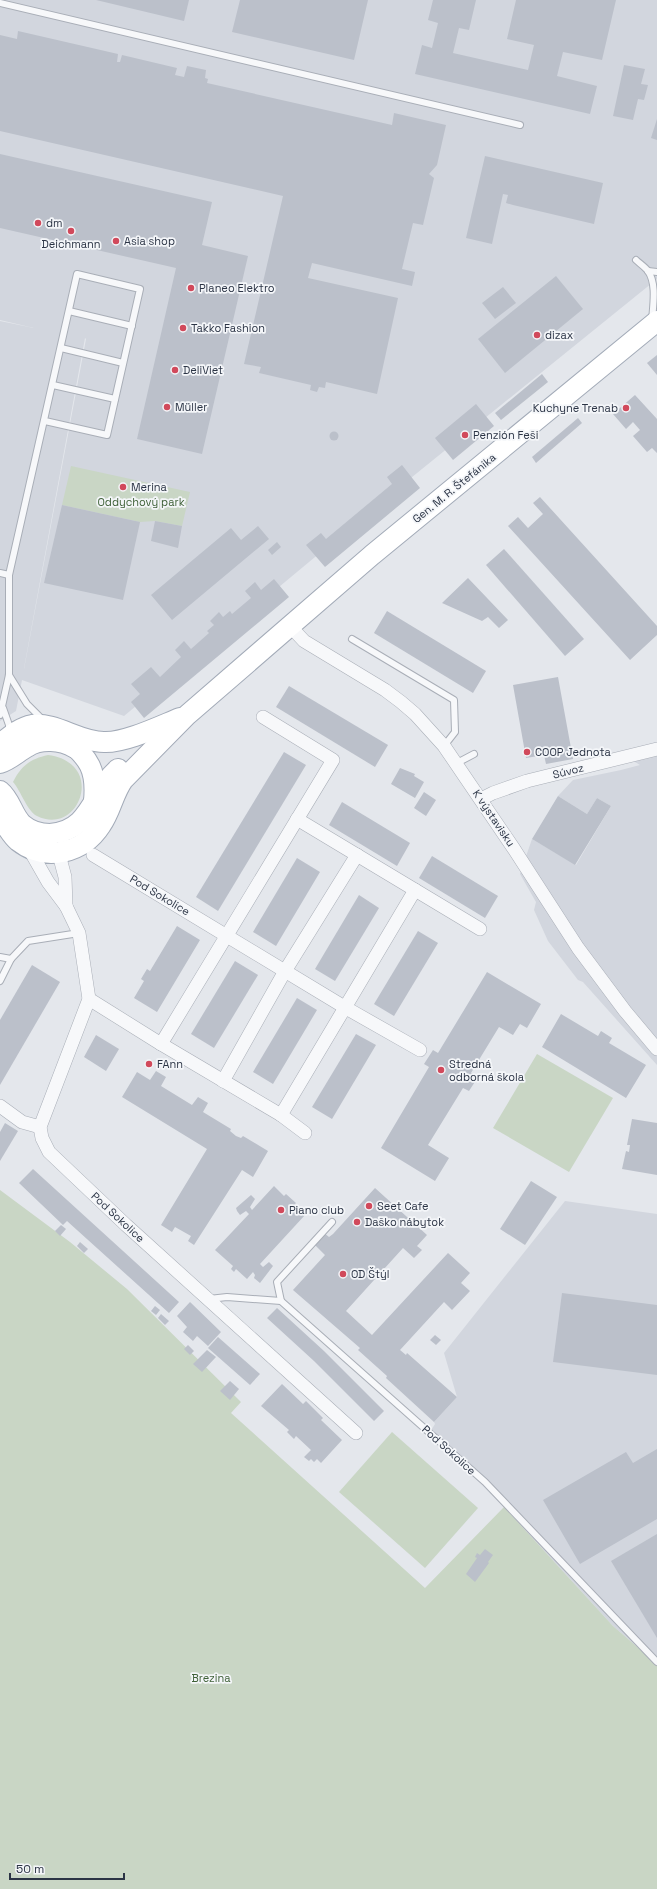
<svg xmlns="http://www.w3.org/2000/svg" width="657" height="1889" viewBox="0 0 657 1889" font-family="'Space Grotesk',sans-serif">
<style>
.built{fill:#d2d6de;fill-rule:evenodd}
.green{fill:#c9d6c5}
.building{fill:#bbc0ca}
.lines{fill:none;stroke-linecap:round;stroke-linejoin:round}
.lane-casing{stroke:#a9aeb7;stroke-width:8}
.street-casing{stroke:#a9aeb7;stroke-width:14}
.primary-casing{stroke:#a3abb8;stroke-width:22}
.lane{stroke:#f7f8fa;stroke-width:6}
.street{stroke:#f7f8fa;stroke-width:13}
.primary{stroke:#fff;stroke-width:20}
.poi-dot{fill:#d1495b;stroke:#f4f6f9;stroke-width:1.5}
.labels{text-anchor:middle;dominant-baseline:central;stroke-width:3.5;stroke-linejoin:round;paint-order:stroke}
.poi-label{font-size:11px;fill:#2b3445;stroke:#f4f6f9;text-anchor:start}
.street-label{font-size:11px;fill:#2b3445;stroke:#f4f6f9}
.park-label{font-size:11px;fill:#3f6138;stroke:#f4f6f9}
</style>
<rect width="100%" height="100%" fill="#e4e7ec"/>
<g class="built">
<path d="M 0,0 L 657,0 L 657,279 L 380,503 L 124,716 L 22,680 L 16,711 L 0,721 L 0,321 L 34,328 L 0,320 ZM 85,338 L 86,339 L 24,669 L 24,668 Z"/>
<polygon points="657,742 657,1065 583,982 578,980 548,941 534,910 536,902 520,874 532,839 576,865 611,806 597,798 587,814 558,796 573,780 621,770 640,765 627,757 643,747"/>
<polygon points="565,1201 657,1214 657,1664 613,1626 504,1507 430,1432 435,1424 434,1422 457,1397 444,1353"/>
</g>
<g class="green">
<polygon points="71,466 190,492 182,526 155,521 140,522 62,505"/>
<path d="M 48,755 C 107,763 79,837 37,816 C 27,811 21,791 13,782 C 21,766 30,759 48,755 Z"/>
<polygon points="537,1054 613,1098 569,1172 493,1128"/>
<polygon points="0,1190 70,1242 127,1289 241,1402 231,1413 425,1588 504,1507 613,1626 657,1664 657,1889 0,1889"/>
<polygon points="392,1432 478,1508 425,1568 339,1492"/>
</g>
<g class="building">
<polygon points="96,0 189,0 184,21"/>
<polygon points="240,0 368,0 354,60 232,32"/>
<polygon points="433,0 476,0 469,30 459,28 453,53 528,70 534,45 507,39 516,0 616,0 602,60 563,52 557,76 597,86 590,114 415,74 422,45 432,48 438,23 428,20"/>
<polygon points="18,31 118,54 117,62 120,62 122,55 177,68 175,75 184,77 187,66 206,70 205,78 208,79 207,83 392,125 394,113 446,125 437,165 429,174 434,178 423,225 413,223 402,269 415,272 412,286 312,263 308,278 398,298 377,394 326,382 325,388 319,387 317,392 310,390 311,385 259,373 261,367 244,364 283,196 0,131 0,35 17,39"/>
<polygon points="624,65 645,69 641,84 648,85 644,100 638,99 633,120 613,116"/>
<polygon points="657,119 657,140 651,138"/>
<polygon points="0,154 212,202 202,245 248,256 202,454 137,439 176,268 0,228"/>
<polygon points="485,156 603,183 594,224 513,205 506,203 508,195 503,194 492,244 466,238"/>
<polygon points="556,276 583,309 505,373 478,339"/>
<polygon points="503,287 516,303 495,319 482,303"/>
<polygon points="657,355 657,375 647,363"/>
<polygon points="542,374 548,382 501,420 495,413"/>
<polygon points="635,395 657,419 657,453 652,448 647,452 633,436 640,430 633,422 626,429 613,414"/>
<polygon points="476,404 494,426 453,460 435,438"/>
<polygon points="578,418 582,423 536,463 532,457"/>
<circle cx="334" cy="436" r="4.5"/>
<polygon points="402,465 420,488 325,567 306,545 321,533 326,539 392,484 387,477"/>
<polygon points="540,497 657,626 657,635 630,660 508,526 518,517 528,528 543,514 533,503"/>
<polygon points="62,505 140,522 123,600 44,583"/>
<polygon points="155,521 182,526 178,548 151,541"/>
<polygon points="258,526 269,539 172,620 151,595 231,528 241,540"/>
<polygon points="277,542 281,547 272,555 268,550"/>
<polygon points="504,549 584,639 565,656 486,565"/>
<polygon points="468,578 508,620 499,628 488,617 482,621 442,603"/>
<polygon points="274,579 289,597 144,718 131,702 140,694 131,684 151,667 160,677 181,657 175,650 184,641 191,649 209,633 207,631 214,625 210,621 219,612 223,617 230,611 232,614 251,598 245,591 255,582 261,590"/>
<polygon points="387,611 486,671 473,693 374,633"/>
<polygon points="558,677 573,759 546,764 544,755 526,758 513,685"/>
<polygon points="289,686 388,745 375,767 276,707"/>
<polygon points="284,752 306,765 218,911 196,897"/>
<polygon points="400,768 415,774 414,776 424,782 415,798 391,784"/>
<polygon points="424,792 436,800 426,816 414,808"/>
<polygon points="558,796 587,814 597,798 611,806 575,865 532,839"/>
<polygon points="342,802 410,843 397,866 329,825"/>
<polygon points="432,856 498,896 485,918 419,878"/>
<polygon points="297,858 320,872 276,946 253,932"/>
<polygon points="359,895 379,908 335,981 315,969"/>
<polygon points="177,926 200,940 157,1012 134,998 144,981 141,979 147,969 150,971"/>
<polygon points="418,931 438,943 394,1016 374,1004"/>
<polygon points="235,961 258,975 214,1048 191,1034"/>
<polygon points="32,965 60,982 0,1085 0,1020"/>
<polygon points="487,972 541,1004 527,1028 520,1024 513,1035 499,1027 471,1073 478,1077 469,1091 463,1088 428,1145 449,1158 435,1181 381,1148 429,1067 424,1064 433,1050 438,1053"/>
<polygon points="297,998 317,1010 273,1084 253,1072"/>
<polygon points="561,1014 598,1036 601,1031 612,1038 609,1043 646,1065 626,1098 542,1047"/>
<polygon points="356,1034 376,1045 332,1119 312,1107"/>
<polygon points="96,1035 119,1049 106,1071 84,1057"/>
<polygon points="156,1071 166,1077 161,1086 192,1105 198,1097 208,1103 203,1112 231,1129 230,1131 236,1136 241,1138 243,1136 268,1151 253,1177 242,1170 194,1245 188,1241 191,1236 175,1227 172,1232 161,1225 207,1149 122,1097 137,1072 150,1080"/>
<polygon points="632,1119 657,1123 657,1175 622,1169 626,1151 629,1152 630,1145 627,1145"/>
<polygon points="5,1123 18,1131 0,1161 0,1132"/>
<polygon points="33,1169 179,1302 169,1313 67,1221 63,1225 19,1183"/>
<polygon points="531,1181 557,1197 525,1245 500,1229"/>
<polygon points="274,1186 284,1196 286,1194 296,1203 294,1205 305,1215 260,1264 263,1267 269,1262 273,1266 260,1283 254,1278 255,1275 253,1272 247,1279 236,1269 234,1272 231,1269 233,1266 215,1250 249,1214 246,1211 240,1215 237,1211 236,1208 251,1195 255,1199 250,1207 252,1210"/>
<polygon points="375,1188 427,1235 417,1246 422,1250 414,1258 403,1248 346,1311 372,1335 448,1253 470,1273 461,1283 470,1291 452,1310 444,1302 400,1350 406,1355 407,1353 457,1397 434,1422 386,1378 387,1376 358,1350 360,1348 293,1290 325,1255 314,1244 324,1233 329,1237 333,1234"/>
<polygon points="61,1225 66,1229 60,1236 55,1231"/>
<polygon points="80,1242 88,1249 84,1253 77,1246"/>
<polygon points="562,1293 657,1305 657,1375 553,1362"/>
<polygon points="190,1302 221,1332 208,1346 197,1336 193,1341 183,1332 187,1327 177,1316"/>
<polygon points="155,1306 160,1310 156,1315 151,1311"/>
<polygon points="277,1308 324,1351 384,1411 374,1421 314,1361 267,1318"/>
<polygon points="161,1314 169,1321 165,1325 158,1318"/>
<polygon points="435,1335 441,1340 436,1345 430,1340"/>
<polygon points="218,1337 260,1374 250,1385 208,1348"/>
<polygon points="188,1345 194,1351 190,1355 184,1349"/>
<polygon points="207,1350 216,1357 202,1372 193,1364"/>
<polygon points="230,1381 239,1389 230,1400 220,1391"/>
<polygon points="282,1384 303,1404 306,1401 323,1418 321,1420 342,1440 321,1463 317,1459 314,1462 311,1459 309,1461 304,1457 311,1450 296,1436 294,1439 287,1432 289,1430 261,1406"/>
<polygon points="657,1449 657,1519 580,1564 543,1500 626,1452 633,1463"/>
<polygon points="657,1534 657,1638 611,1561"/>
<polygon points="485,1549 493,1555 488,1562 489,1563 475,1582 466,1574 477,1558 475,1557 477,1553 480,1555"/>
</g>
<g class="lines">
<g class="lane-casing">
<g id="lane">
<polyline points="0,3 520,125"/>
<path d="M 636,260 C 639,263 645,267 648,271 C 657,284 653,305 652,321"/>
<polyline points="648,271 657,272"/>
<polyline points="69,311 132,326"/>
<polyline points="61,348 123,363"/>
<polyline points="53,385 115,399"/>
<polyline points="0,573 9,575"/>
<polyline points="352,639 454,700 455,732 444,746"/>
<polyline points="9,675 27,704 43,720"/>
<polyline points="3,708 9,725 9,732"/>
<polyline points="0,715 9,675 9,575 77,274 140,289 107,435 45,421"/>
<polyline points="457,763 474,754"/>
<polyline points="0,957 11,959 28,941 79,933"/>
<polyline points="0,981 11,959"/>
<polyline points="209,1299 227,1297 281,1301 485,1482 657,1662"/>
<polyline points="281,1301 277,1282 332,1222"/>
</g>
</g>
<g class="street-casing">
<g id="street">
<polyline points="290,626 304,641 385,690 401,702 415,714 444,746 514,849 578,948 625,1011 657,1049"/>
<polyline points="481,799 493,793 527,781 657,749"/>
<polyline points="297,819 480,929"/>
<polyline points="64,845 61,862 65,877 66,906"/>
<polyline points="28,847 48,882 66,906 79,933 89,999 40,1127 42,1138 49,1152 126,1225 356,1433"/>
<polyline points="93,855 346,1008 420,1050"/>
<polyline points="89,999 161,1044 281,1115 305,1133"/>
<polyline points="161,1044 333,760 263,717"/>
<polyline points="223,1081 285,971 357,855"/>
<polyline points="0,1106 22,1122 40,1127"/>
<polyline points="281,1115 415,890"/>
</g>
</g>
<g class="primary-casing">
<g id="primary">
<path d="M 66,739 C 89,758 97,770 94,801"/>
<path d="M 0,744 C 9,737 20,727 32,725 C 56,722 79,742 104,742 C 125,743 160,726 180,718"/>
<path d="M 0,763 C 10,760 18,752 27,747 C 41,738 61,740 75,748"/>
<path d="M 0,791 C 11,800 12,814 22,824 C 30,831 40,834 50,834 C 92,831 92,791 118,769"/>
<path d="M 0,816 C 6,825 10,834 18,841 C 46,863 83,853 101,825 C 111,811 113,794 123,780 L 186,716 L 372,555 L 657,321"/>
</g>
</g>
<use href="#lane" class="lane"/>
<use href="#street" class="street"/>
<use href="#primary" class="primary"/>
</g>
<g class="poi-dot">
<circle cx="38" cy="223" r="4"/>
<circle cx="71" cy="231" r="4"/>
<circle cx="116" cy="241" r="4"/>
<circle cx="191" cy="288" r="4"/>
<circle cx="183" cy="328" r="4"/>
<circle cx="537" cy="335" r="4"/>
<circle cx="175" cy="370" r="4"/>
<circle cx="167" cy="407" r="4"/>
<circle cx="626" cy="408" r="4"/>
<circle cx="465" cy="435" r="4"/>
<circle cx="123" cy="487" r="4"/>
<circle cx="527" cy="752" r="4"/>
<circle cx="149" cy="1064" r="4"/>
<circle cx="441" cy="1070" r="4"/>
<circle cx="369" cy="1206" r="4"/>
<circle cx="281" cy="1210" r="4"/>
<circle cx="357" cy="1222" r="4"/>
<circle cx="343" cy="1274" r="4"/>
</g>
<g class="labels">
<g class="poi-label">
<text x="46" y="223">dm</text>
<text x="124" y="241">Asia shop</text>
<text x="71" y="244" text-anchor="middle">Deichmann</text>
<text x="199" y="288">Planeo Elektro</text>
<text x="191" y="328">Takko Fashion</text>
<text x="545" y="335">dizax</text>
<text x="183" y="370">DeliViet</text>
<text x="175" y="407">Müller</text>
<text x="618" y="408" text-anchor="end">Kuchyne Trenab</text>
<text x="473" y="435">Penzión Feši</text>
<text x="131" y="487">Merina</text>
<text x="535" y="752">COOP Jednota</text>
<text x="157" y="1064">FAnn</text>
<text x="449" y="1064">Stredná<tspan x="449" dy="13">odborná škola</tspan></text>
<text x="377" y="1206">Seet Cafe</text>
<text x="289" y="1210">Piano club</text>
<text x="365" y="1222">Daško nábytok</text>
<text x="351" y="1274">OD Štýl</text>
</g>
<g class="street-label">
<text transform="translate(454 488) rotate(-39)">Gen. M. R. Štefánika</text>
<text transform="translate(568 771) rotate(-14)">Súvoz</text>
<text transform="translate(494 818) rotate(56)">K výstavisku</text>
<text transform="translate(160 895) rotate(31)">Pod Sokolice</text>
<text transform="translate(118 1217) rotate(43)">Pod Sokolice</text>
<text transform="translate(449 1450) rotate(42)">Pod Sokolice</text>
</g>
<g class="park-label">
<text x="141" y="502">Oddychový park</text>
<text x="211" y="1678">Brezina</text>
</g>
</g>
<path d="M10 1873v6h114v-6" fill="none" stroke="#2b3445" stroke-width="2"/>
<text x="16" y="1873" font-size="12" fill="#2b3445" stroke="#f4f6f9" stroke-width="3" paint-order="stroke">50 m</text>
</svg>
